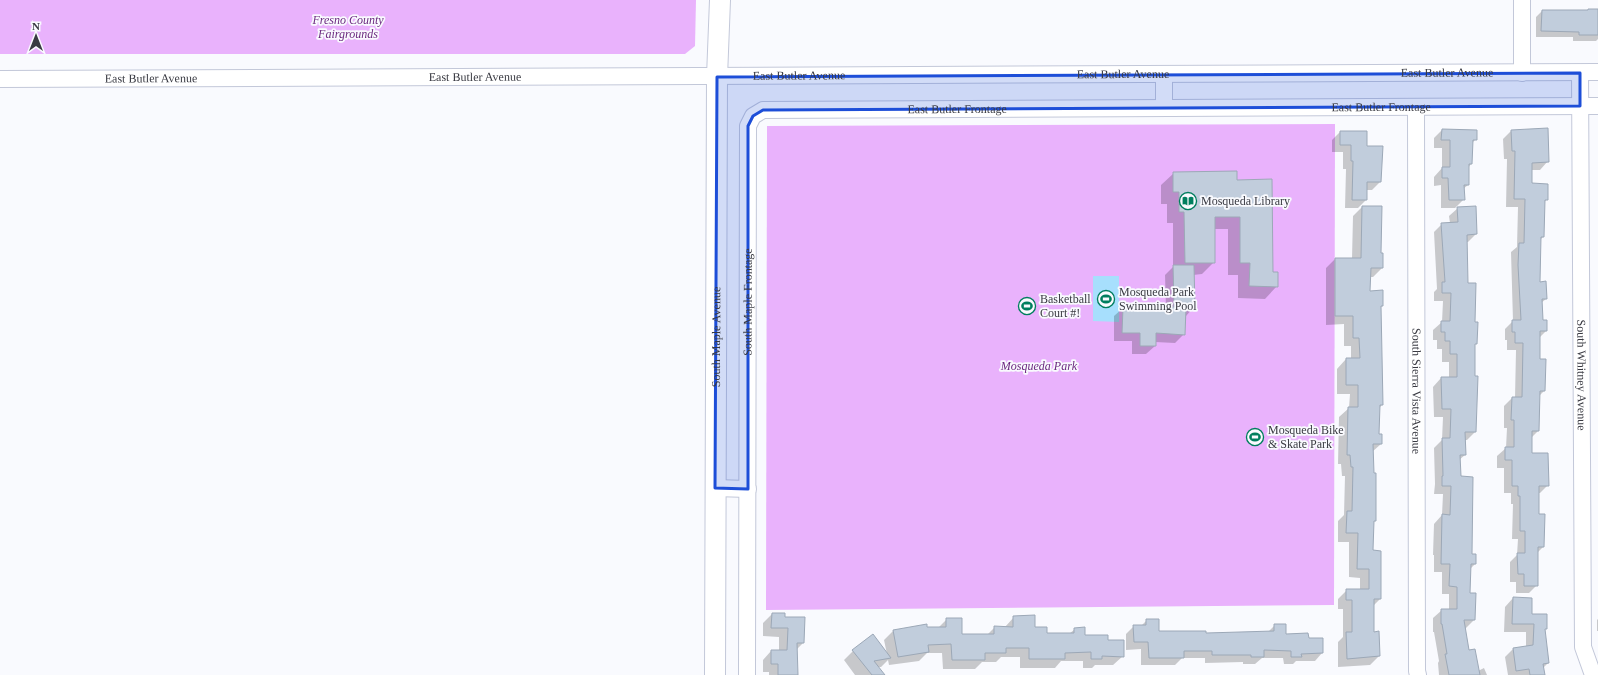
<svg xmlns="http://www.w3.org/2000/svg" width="1598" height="675" viewBox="0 0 1598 675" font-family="Georgia,serif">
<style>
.green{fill:#e9b2fc}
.water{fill:#a7dffd}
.shadow{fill:#0003}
.building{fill:#c1cddc;stroke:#9ca8b7}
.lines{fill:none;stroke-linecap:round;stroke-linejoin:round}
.minor-casing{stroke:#c3c8d9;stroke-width:18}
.major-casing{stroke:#c3c8d9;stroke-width:22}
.minor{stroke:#fff;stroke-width:16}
.major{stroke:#fff;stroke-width:20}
.marked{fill:#1d4ed8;fill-opacity:0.2;stroke:#1d4ed8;stroke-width:3;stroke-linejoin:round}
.labels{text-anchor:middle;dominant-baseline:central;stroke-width:3.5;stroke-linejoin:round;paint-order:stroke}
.park-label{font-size:12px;font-style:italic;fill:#6b297f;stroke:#f9fafe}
.street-label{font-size:12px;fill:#393a42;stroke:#f9fafe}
.poi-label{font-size:12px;fill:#393a42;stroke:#f9fafe;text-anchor:start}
</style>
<rect width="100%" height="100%" fill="#f9fafe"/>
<g class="green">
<polygon points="0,0 696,0 695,46 685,54 0,54"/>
<polygon points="1335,124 1334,605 766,610 767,126"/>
</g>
<polygon class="water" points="1093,276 1119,276 1119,322 1093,321"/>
<g class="shadow">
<polygon points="1542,11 1598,11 1598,39 1596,41 1573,41 1573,37 1536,37 1536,17"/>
<polygon points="1442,130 1476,139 1472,143 1471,164 1468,168 1468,185 1463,189 1464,199 1455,208 1441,208 1441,185 1434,186 1434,177 1442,168 1442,148 1434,148 1434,138"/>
<polygon points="1511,131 1548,161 1540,170 1531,170 1531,184 1547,199 1544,202 1544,236 1540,240 1539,283 1546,299 1541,303 1542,321 1546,331 1539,338 1539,360 1544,391 1539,396 1538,431 1531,438 1531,454 1548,485 1540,493 1538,493 1538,515 1544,546 1537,553 1537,585 1529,593 1516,593 1516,582 1510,582 1510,562 1517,555 1518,539 1512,539 1513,504 1511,504 1511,493 1504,493 1504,468 1497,468 1497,456 1506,448 1507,428 1504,428 1504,406 1512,398 1515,398 1516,350 1507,350 1507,340 1505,340 1505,329 1513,321 1511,252 1517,247 1518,207 1506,207 1507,159 1504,159 1503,139"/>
<polygon points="1340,132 1366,147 1380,182 1372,190 1366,190 1366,200 1358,208 1345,208 1346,169 1343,169 1343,152 1332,152 1332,140"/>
<polygon points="1174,173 1236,181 1277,286 1265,299 1238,298 1238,275 1228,275 1228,229 1214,229 1214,262 1202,274 1193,275 1194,307 1186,316 1184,334 1175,343 1155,342 1155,346 1146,354 1132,354 1132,341 1114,341 1114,316 1123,308 1166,308 1165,275 1173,267 1173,223 1167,223 1167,204 1161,204 1161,185"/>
<polygon points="1362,207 1380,254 1382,268 1373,277 1370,277 1369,292 1382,306 1380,308 1382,405 1379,408 1378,435 1381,444 1372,452 1375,521 1373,522 1372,551 1380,599 1373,606 1373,633 1379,656 1370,665 1338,667 1338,642 1343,637 1343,609 1338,609 1338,599 1347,590 1360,590 1360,578 1349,577 1349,542 1338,542 1338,521 1344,515 1345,476 1342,476 1341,464 1338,464 1339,417 1349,408 1350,394 1337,394 1337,369 1346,359 1351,359 1351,346 1344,346 1344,324 1326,325 1326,268 1335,259 1352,259 1353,216"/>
<polygon points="1458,208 1476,234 1468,242 1466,242 1467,284 1474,323 1476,343 1474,346 1475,432 1467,440 1464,440 1465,455 1459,460 1460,477 1471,555 1475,564 1470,569 1469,594 1474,620 1466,628 1464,628 1468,651 1478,671 1484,668 1487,675 1439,675 1438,663 1439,661 1434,632 1433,632 1433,618 1442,610 1449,610 1449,594 1442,594 1442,572 1434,572 1434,555 1433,555 1434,524 1442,515 1443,494 1434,494 1435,484 1434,448 1442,440 1443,417 1434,417 1433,387 1441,378 1449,378 1449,362 1442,362 1442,349 1437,349 1437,340 1433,340 1433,330 1442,322 1443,301 1434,301 1434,292 1437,289 1434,232 1442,224 1450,223 1449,216"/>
<polygon points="1513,598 1546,628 1544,630 1548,663 1543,668 1544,675 1508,675 1505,657 1513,649 1526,647 1526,632 1504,632 1505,607"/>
<polygon points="772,614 784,618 803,643 796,650 797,675 769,675 769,672 763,672 763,660 771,651 779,651 779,637 763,636 763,623"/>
<polygon points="1014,617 1046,634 1069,634 1075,629 1084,636 1107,641 1123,656 1113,665 1095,665 1092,668 1083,668 1083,661 1061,661 1055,668 1020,668 1020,657 1001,657 996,662 982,662 975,669 943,669 942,653 927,653 919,661 889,665 888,660 881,667 878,667 884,675 855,675 844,660 853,651 887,654 884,640 894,630 938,628 947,619 961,635 987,635 995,627 1005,627"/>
<polygon points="1598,619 1598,631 1597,631 1597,620"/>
<polygon points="1147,620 1158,632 1205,634 1267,633 1275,625 1285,635 1308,639 1322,639 1322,653 1315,661 1296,661 1293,664 1284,664 1283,658 1262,658 1255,664 1243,664 1243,662 1205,663 1205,658 1182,658 1175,665 1141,665 1141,649 1126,650 1126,634 1134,626 1141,626"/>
</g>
<g class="building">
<polygon points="1588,9 1598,9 1598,35 1579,35 1579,32 1541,31 1542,10 1588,10"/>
<polygon points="1548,128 1549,162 1532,163 1532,183 1548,184 1548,200 1545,200 1544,237 1541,237 1540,282 1546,281 1547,299 1542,299 1543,320 1547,320 1547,331 1540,331 1540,359 1546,359 1545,391 1540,391 1539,431 1532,431 1532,453 1548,453 1549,486 1539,486 1539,514 1545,514 1544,547 1538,547 1538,586 1524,586 1524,574 1518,574 1517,553 1525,553 1525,531 1520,531 1520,496 1518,496 1518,486 1512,486 1512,460 1505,460 1505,447 1514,447 1514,420 1511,420 1512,397 1522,397 1523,343 1515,343 1515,332 1512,332 1512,320 1521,320 1518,265 1519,243 1524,243 1525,199 1514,199 1515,151 1512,151 1511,130"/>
<polygon points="1442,129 1477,130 1477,140 1473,140 1472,164 1469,164 1469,185 1464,185 1465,200 1449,200 1448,178 1442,178 1442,167 1450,167 1450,140 1441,140"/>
<polygon points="1340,131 1367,131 1367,146 1383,146 1381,182 1367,182 1367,200 1352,200 1353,161 1351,161 1351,145 1340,145"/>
<polygon points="1237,171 1237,180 1272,179 1273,272 1278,272 1278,287 1249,286 1250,263 1240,263 1240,217 1215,217 1215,263 1185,263 1184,212 1179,212 1179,192 1173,192 1173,172"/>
<polygon points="1362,206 1382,206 1381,253 1383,253 1383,268 1371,268 1370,291 1383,290 1383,306 1381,306 1383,405 1380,405 1379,434 1382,434 1382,444 1373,444 1374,473 1376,473 1376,521 1374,521 1373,550 1381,551 1381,599 1374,599 1374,632 1379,631 1380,656 1347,659 1346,632 1352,632 1352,600 1346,600 1346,589 1369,589 1369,569 1357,569 1358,533 1346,533 1347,511 1352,511 1353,467 1351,467 1350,455 1347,455 1348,407 1358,407 1358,385 1346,385 1346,358 1360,358 1359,338 1353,338 1353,316 1335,316 1335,258 1361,258"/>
<polygon points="1476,206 1477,234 1467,235 1468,283 1476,283 1475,322 1478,322 1477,344 1475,344 1475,376 1478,376 1476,432 1465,432 1466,455 1460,455 1461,476 1473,477 1472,554 1476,554 1476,564 1471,564 1470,593 1476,593 1475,620 1464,620 1469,650 1475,649 1480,675 1449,675 1445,654 1447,654 1442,624 1441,624 1441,609 1457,609 1457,587 1449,586 1450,564 1441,564 1442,514 1450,515 1451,486 1442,486 1442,476 1443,476 1442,438 1450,438 1451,409 1442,409 1441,377 1457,377 1457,354 1450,354 1450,341 1445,341 1445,332 1441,332 1441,321 1450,321 1451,293 1442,293 1442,282 1445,282 1441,223 1458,222 1457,207"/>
<polygon points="1173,265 1194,265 1195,308 1186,308 1185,335 1156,333 1156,346 1140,346 1140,333 1122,333 1123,307 1174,307"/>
<polygon points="1513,597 1532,598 1532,614 1547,614 1547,629 1545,629 1549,663 1543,664 1545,675 1530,675 1529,669 1516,671 1513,648 1533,645 1534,624 1512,624"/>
<polygon points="772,613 785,613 785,617 805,617 804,643 797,643 798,675 778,675 778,664 771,664 771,650 787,650 788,628 771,628"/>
<polygon points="1035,615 1035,627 1047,627 1047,633 1074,633 1074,628 1085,627 1085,635 1108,635 1108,640 1124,640 1124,657 1102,656 1102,659 1091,659 1091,652 1065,653 1065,659 1029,659 1029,648 1006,648 1006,653 985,653 985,660 952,660 951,644 928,645 929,652 898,657 893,630 927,624 927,627 946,627 946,618 962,618 962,634 994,634 994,626 1013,627 1013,616"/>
<polygon points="1146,619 1159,619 1159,631 1206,631 1206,633 1274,631 1274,624 1286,624 1286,634 1308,633 1309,638 1323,638 1323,653 1301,654 1302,657 1291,657 1291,651 1264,650 1264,657 1251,657 1251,655 1212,655 1212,651 1184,651 1184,658 1149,658 1148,642 1134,642 1133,625 1146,625"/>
<polygon points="873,634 891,658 874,661 885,675 872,675 852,650"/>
</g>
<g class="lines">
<g class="minor-casing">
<g id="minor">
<polyline points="1522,73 1522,0"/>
<path id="s1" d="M 1580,73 L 1583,647 L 1593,675"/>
<polyline points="1164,75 1164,108"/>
<path id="s2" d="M 0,79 L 1598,72"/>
<path id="s3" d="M 1416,107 L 1417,671 L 1418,675"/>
<polyline points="715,488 748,489"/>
<path id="s4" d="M 747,675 L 748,126 L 753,116 L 763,110 L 1598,106"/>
</g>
</g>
<g class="major-casing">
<g id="major">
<path id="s5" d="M 715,675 L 717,77 L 720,0"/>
</g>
</g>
<use href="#minor" class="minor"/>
<use href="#major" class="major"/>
</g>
<path class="marked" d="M 1580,73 L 1580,106 L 763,110 L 753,116 L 748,126 L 748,489 L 715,488 L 717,77 Z"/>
<defs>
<g id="library-ring" transform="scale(0.9)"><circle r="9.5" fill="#f9fafe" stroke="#007e5e" stroke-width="1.5"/><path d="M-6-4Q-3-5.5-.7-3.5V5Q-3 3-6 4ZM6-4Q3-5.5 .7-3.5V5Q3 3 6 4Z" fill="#007e5e"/></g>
<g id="stadium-ring" transform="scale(0.9)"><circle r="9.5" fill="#f9fafe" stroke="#007e5e" stroke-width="1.5"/><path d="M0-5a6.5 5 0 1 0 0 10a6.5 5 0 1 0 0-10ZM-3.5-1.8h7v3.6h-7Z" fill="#007e5e"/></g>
</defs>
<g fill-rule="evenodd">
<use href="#library-ring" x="1188" y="201"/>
<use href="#stadium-ring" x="1106" y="299"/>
<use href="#stadium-ring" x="1027" y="306"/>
<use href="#stadium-ring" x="1255" y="437"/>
</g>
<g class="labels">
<g class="park-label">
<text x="348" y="20">Fresno County<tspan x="348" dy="14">Fairgrounds</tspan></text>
<text x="1039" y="366">Mosqueda Park</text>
</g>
<g class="street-label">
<text stroke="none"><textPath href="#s2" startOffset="1447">East Butler Avenue</textPath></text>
<text stroke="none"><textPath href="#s2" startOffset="1123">East Butler Avenue</textPath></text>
<text stroke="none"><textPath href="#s2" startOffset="799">East Butler Avenue</textPath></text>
<text stroke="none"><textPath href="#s2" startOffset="475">East Butler Avenue</textPath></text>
<text stroke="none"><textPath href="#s2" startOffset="151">East Butler Avenue</textPath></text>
<text stroke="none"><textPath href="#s4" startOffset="1190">East Butler Frontage</textPath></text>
<text stroke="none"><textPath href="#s4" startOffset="766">East Butler Frontage</textPath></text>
<text stroke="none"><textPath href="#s4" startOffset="373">South Maple Frontage</textPath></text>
<text stroke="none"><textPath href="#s5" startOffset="338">South Maple Avenue</textPath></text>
<text stroke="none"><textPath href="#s1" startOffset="302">South Whitney Avenue</textPath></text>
<text stroke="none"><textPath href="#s3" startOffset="284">South Sierra Vista Avenue</textPath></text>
</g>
<g class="poi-label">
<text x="1201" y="201">Mosqueda Library</text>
<text x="1119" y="292">Mosqueda Park<tspan x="1119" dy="14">Swimming Pool</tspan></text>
<text x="1040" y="299">Basketball<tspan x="1040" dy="14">Court #!</tspan></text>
<text x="1268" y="430">Mosqueda Bike<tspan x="1268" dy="14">&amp; Skate Park</tspan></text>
</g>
</g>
<g transform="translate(36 36)" stroke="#f9fafe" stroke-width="3" paint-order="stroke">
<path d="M0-3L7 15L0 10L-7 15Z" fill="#393a42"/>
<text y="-6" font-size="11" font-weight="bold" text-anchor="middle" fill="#393a42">N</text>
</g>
</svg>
